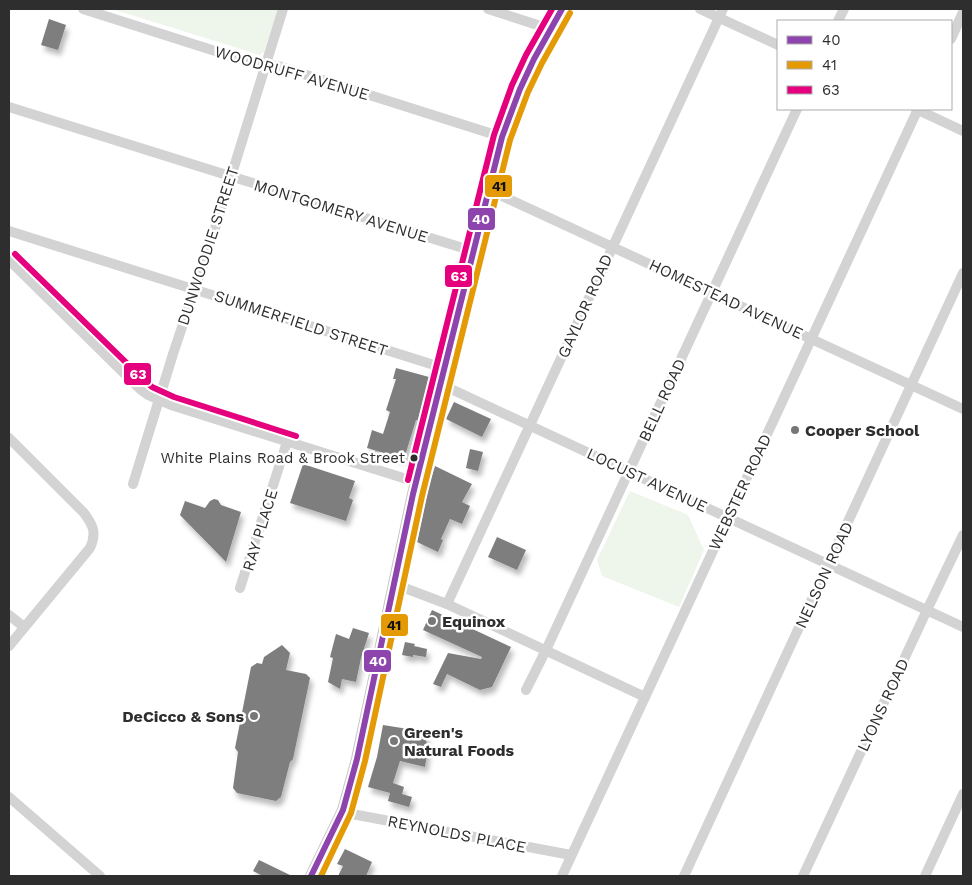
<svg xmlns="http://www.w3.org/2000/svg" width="972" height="885" viewBox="0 0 972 885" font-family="'Work Sans',sans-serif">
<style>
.green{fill:#eef5eb}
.building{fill:#7e7e7e;filter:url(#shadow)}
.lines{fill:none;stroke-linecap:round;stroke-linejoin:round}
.minor{stroke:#d3d3d3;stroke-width:10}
.major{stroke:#c6c6c6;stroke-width:12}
.bus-1-casing{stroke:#fff;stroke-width:10}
.bus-2-casing{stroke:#fff;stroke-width:10}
.bus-3-casing{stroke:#fff;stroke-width:10}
.bus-1{stroke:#8e44ad;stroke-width:6}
.bus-2{stroke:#e39a05;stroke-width:6}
.bus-3{stroke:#e5007d;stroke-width:6}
.poi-dot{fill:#777;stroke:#fff;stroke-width:2}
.bus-dot{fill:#2e2e2e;stroke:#fff;stroke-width:2}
.labels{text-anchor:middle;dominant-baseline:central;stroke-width:5;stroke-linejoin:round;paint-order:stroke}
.bus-label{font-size:15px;fill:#2e2e2e;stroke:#fff;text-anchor:end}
.street-label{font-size:16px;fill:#2e2e2e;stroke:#fff}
.poi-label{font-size:16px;font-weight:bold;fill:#2e2e2e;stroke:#fff;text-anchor:start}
.line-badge{stroke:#fff;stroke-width:2}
.badge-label{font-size:14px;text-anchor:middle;font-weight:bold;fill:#fff}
.pale-badge-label{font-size:14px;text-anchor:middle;font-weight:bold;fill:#111}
</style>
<defs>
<filter id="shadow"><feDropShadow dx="3" dy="5.5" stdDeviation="2.5" flood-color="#0004"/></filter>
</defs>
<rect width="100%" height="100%" fill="#fff"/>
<g class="green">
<polygon points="112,9 278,9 264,52 260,55"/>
<polygon points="630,491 688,515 704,550 679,607 602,576 597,560"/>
</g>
<g class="building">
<polygon points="49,19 66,25 58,50 41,45"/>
<polygon points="396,368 429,377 418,420 416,420 404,459 367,448 372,430 383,434 390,412 386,410 396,379 393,379"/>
<polygon points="454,402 491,419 482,437 446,419"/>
<polygon points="470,449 483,452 478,471 466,468"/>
<polygon points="303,464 355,481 349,498 353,500 346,521 290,503"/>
<polygon points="435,466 472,484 462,502 470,506 462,524 450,519 441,539 443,540 438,552 417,542 429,485"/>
<polygon points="214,499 218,500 221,505 241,512 226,562 180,515 185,501 205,508 210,501"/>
<polygon points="497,537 526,550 517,570 488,557"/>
<polygon points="432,610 511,647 492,687 480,690 447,674 441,687 433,684 448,653 481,659 482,657 423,630"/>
<polygon points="353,628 369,633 361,658 356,682 342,679 340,689 328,682 333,658 330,657 336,634 349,639"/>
<polygon points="405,642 415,644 414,646 427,649 426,657 413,655 413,657 402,655"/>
<polygon points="282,645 290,653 286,670 306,674 310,678 293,759 290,762 281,797 276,801 237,793 233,788 238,752 235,748 251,667 257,663 262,664 264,657"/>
<polygon points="383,725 408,729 408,731 426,734 427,754 425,767 400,761 393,783 404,787 402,794 412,797 409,807 388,801 390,793 368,787 377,757"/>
<polygon points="345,849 372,862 366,876 338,876 343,866 337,864"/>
<polygon points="259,860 292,876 263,876 253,871"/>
</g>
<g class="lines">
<g class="minor">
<polyline points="83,9 256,64 278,66 502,137"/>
<polyline points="488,9 550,29"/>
<polyline points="700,9 778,45"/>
<polyline points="838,21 844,9"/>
<polyline points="951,39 963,12"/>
<polyline points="9,107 230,176 463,248 474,252"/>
<polyline points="916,109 963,131"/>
<polyline points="489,190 963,409"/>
<polyline points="9,231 434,365 442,380 451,389 963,627"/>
<polyline points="9,260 140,389 148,395 171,405 416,482"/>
<path d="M 9,438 L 84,513 C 93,525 97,533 90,548 L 9,646"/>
<polyline points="133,484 173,354 212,238 283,9"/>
<polyline points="394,584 447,604 645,697"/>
<polyline points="240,588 287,442"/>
<path d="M 447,604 C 540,406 630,207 723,9"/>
<polyline points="9,615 24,627"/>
<polyline points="526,690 546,650 797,109"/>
<polyline points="9,797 100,876"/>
<polyline points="343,810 352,814 571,855"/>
<polyline points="562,876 918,109"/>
<polyline points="684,876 963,273"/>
<polyline points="803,876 927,610 963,535"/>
<polyline points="925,876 963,794"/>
</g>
<polyline class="major" points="311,876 343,810 357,759 413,494 448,356 502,137 520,89 534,59 562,9"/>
<g class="bus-1-casing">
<polyline id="bus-1" points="311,876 343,810 357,759 413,494 502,137 520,89 534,59 562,9"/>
</g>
<g class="bus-2-casing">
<polyline id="bus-2" points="321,876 351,813 365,761 422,496 510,140 528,92 542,63 570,13"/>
</g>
<g class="bus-3-casing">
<g id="bus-3">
<polyline points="15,254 146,382 152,387 174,397 296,436"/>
<polyline points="408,480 494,135 512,85 526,55 552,9"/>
</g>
</g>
<use href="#bus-1" class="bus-1"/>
<use href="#bus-2" class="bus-2"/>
<use href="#bus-3" class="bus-3"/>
</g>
<g class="poi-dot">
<circle cx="795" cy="430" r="5"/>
<circle cx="432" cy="621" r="5"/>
<circle cx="254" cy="716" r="5"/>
<circle cx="394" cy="741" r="5"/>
</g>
<circle class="bus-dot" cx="414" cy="458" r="4.5"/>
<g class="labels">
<g class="bus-label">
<text x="405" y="458">White Plains Road &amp; Brook Street</text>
</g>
<g class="street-label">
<text transform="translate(292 73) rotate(16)">WOODRUFF AVENUE</text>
<text transform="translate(341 211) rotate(17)">MONTGOMERY AVENUE</text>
<text transform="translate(208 246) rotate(-72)">DUNWOODIE STREET</text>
<text transform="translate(726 299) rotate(25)">HOMESTEAD AVENUE</text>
<text transform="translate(585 306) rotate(-66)">GAYLOR ROAD</text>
<text transform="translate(301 323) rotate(18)">SUMMERFIELD STREET</text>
<text transform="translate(662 400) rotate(-65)">BELL ROAD</text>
<text transform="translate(647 480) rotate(25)">LOCUST AVENUE</text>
<text transform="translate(740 492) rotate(-65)">WEBSTER ROAD</text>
<text transform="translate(260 530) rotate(-73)">RAY PLACE</text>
<text transform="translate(824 575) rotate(-65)">NELSON ROAD</text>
<text transform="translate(883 705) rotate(-65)">LYONS ROAD</text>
<text transform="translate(457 834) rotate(11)">REYNOLDS PLACE</text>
</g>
<g class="poi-label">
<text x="805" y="430">Cooper School</text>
<text x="442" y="621">Equinox</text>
<text x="244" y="716" text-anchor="end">DeCicco &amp; Sons</text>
<text x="404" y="732">Green's<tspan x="404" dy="18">Natural Foods</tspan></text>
</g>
</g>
<g class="line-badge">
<rect x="484" y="174" width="29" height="24" rx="5" fill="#e39a05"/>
<rect x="467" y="207" width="29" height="24" rx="5" fill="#8e44ad"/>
<rect x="444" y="264" width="29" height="24" rx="5" fill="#e5007d"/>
<rect x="123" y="362" width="29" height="24" rx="5" fill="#e5007d"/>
<rect x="380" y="613" width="29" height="24" rx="5" fill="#e39a05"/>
<rect x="363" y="649" width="29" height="24" rx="5" fill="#8e44ad"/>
</g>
<g class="badge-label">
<text x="481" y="224">40</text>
<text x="459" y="281">63</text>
<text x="138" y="379">63</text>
<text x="378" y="666">40</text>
</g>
<g class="pale-badge-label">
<text x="499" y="191">41</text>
<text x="394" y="630">41</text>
</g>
<rect width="972" height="885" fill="none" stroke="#2e2e2e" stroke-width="20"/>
<rect x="777" y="20" width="175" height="90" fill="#ffffff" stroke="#ababab"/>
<rect x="787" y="36" width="25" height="8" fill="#8e44ad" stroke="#ababab"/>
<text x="822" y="45" font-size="15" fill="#2e2e2e">40</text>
<rect x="787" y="61" width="25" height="8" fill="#e39a05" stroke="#ababab"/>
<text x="822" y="70" font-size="15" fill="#2e2e2e">41</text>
<rect x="787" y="86" width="25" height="8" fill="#e5007d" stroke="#ababab"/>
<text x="822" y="95" font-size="15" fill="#2e2e2e">63</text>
</svg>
